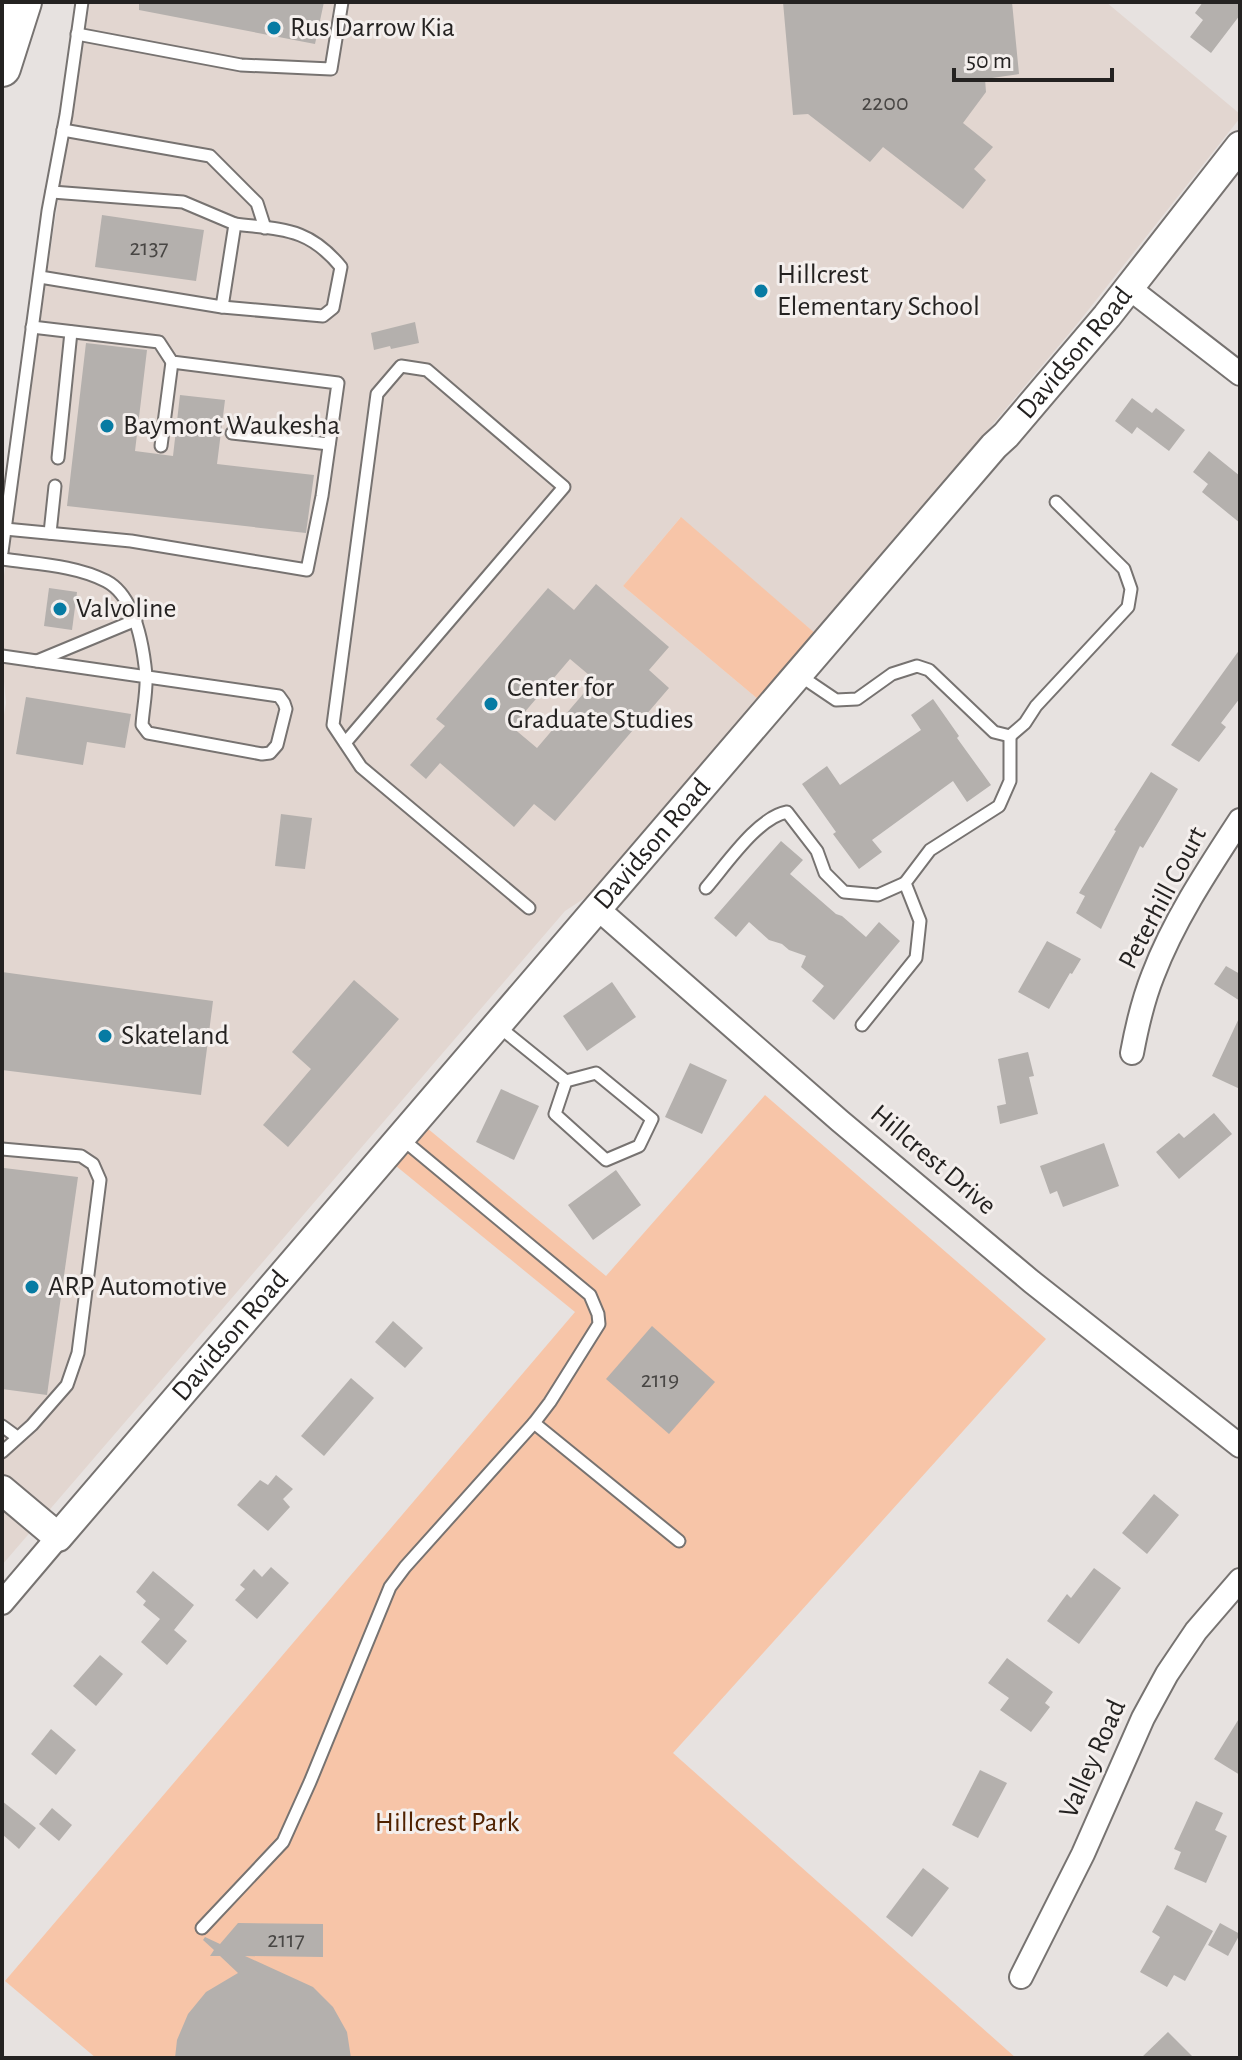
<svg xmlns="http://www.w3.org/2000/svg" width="1242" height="2060" viewBox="0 0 1242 2060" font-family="'Alegreya Sans',sans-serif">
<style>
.built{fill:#e2d6d0}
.green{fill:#f7c5a8}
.building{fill:#b4b0ad;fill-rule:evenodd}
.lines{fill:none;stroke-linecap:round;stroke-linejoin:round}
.service-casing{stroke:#777371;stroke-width:15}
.minor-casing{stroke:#777371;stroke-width:26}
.tertiary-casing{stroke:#777371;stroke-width:32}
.primary-casing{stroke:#777371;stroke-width:40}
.service{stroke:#fff;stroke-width:11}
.minor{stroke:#fff;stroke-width:22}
.tertiary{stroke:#fff;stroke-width:28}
.primary{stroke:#fff;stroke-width:36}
.poi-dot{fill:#077ba3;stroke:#f4efed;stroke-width:3}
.labels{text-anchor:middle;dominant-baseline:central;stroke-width:6;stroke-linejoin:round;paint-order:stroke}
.number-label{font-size:24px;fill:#484644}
.poi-label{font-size:28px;fill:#242221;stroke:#f4efed;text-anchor:start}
.street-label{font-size:28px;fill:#242221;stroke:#f4efed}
.park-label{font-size:28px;fill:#502200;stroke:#f4efed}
</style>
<rect width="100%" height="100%" fill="#e7e2e0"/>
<polygon class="built" points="90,2 1106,2 1240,114 1240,118 1078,323 816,634 680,518 623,586 759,700 591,894 565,911 2,1565 2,727 6,703 2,660 2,590 52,239"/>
<g class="green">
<polygon points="681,517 816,634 759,700 623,586"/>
<polygon points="765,1095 1046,1339 673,1753 1016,2058 96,2058 5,1981 575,1312 396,1166 427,1128 606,1276"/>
</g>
<g class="building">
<polygon points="139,2 324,2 315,44 139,10"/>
<polygon points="783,2 1012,2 1019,74 985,79 986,92 963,123 993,147 974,169 986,180 963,209 883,147 870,162 808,114 793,115"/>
<polygon points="1203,2 1240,2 1240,15 1211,53 1190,37 1203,20 1195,13"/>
<polygon points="102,215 204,230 196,281 95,267"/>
<polygon points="415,322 419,343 391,349 390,346 374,350 371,333"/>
<polygon points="86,343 147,350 135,451 173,456 180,395 225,400 217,464 314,475 306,533 67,506"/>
<polygon points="1132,398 1152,413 1156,408 1185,430 1169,451 1137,427 1132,434 1115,421"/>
<polygon points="1209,451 1240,476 1240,523 1202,492 1208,484 1193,472"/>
<path d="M 596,584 L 669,647 L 649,670 L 669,688 L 555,821 L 534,804 L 514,827 L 440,763 L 426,779 L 410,765 L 445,726 L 436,719 L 548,588 L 574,610 ZM 570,659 L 595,680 L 537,748 L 512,727 Z"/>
<polygon points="49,588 77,592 72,630 44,626"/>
<polygon points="1240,649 1240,698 1221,723 1226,727 1199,762 1171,745"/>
<polygon points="26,697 131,714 125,748 87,742 83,765 16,754"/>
<polygon points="933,699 959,736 957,738 991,785 967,802 953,781 872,840 882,852 859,869 833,834 836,832 802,784 827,766 840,785 921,730 911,715"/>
<polygon points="1151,772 1178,789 1143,848 1140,846 1101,929 1076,913 1085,896 1079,893 1116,831 1114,830"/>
<polygon points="281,814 312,818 305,869 275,866"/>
<polygon points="781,841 803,860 790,874 836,914 842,916 866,937 879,922 900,941 834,1020 812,1001 824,986 801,967 806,956 789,950 782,944 769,940 749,922 736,937 714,918"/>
<polygon points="1047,941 1081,959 1072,974 1070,973 1049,1009 1018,992"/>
<polygon points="1226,966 1240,974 1240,1001 1214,984"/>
<polygon points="2,972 213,1001 201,1095 2,1070"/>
<polygon points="354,980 399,1019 288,1147 263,1125 311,1069 292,1052"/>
<polygon points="612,982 636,1017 587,1051 563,1016"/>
<polygon points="1240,1016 1240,1089 1212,1076"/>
<polygon points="1028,1052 1034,1076 1029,1077 1038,1114 1000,1124 997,1106 1006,1104 998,1059"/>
<polygon points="690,1063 727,1080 702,1134 665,1117"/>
<polygon points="501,1089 539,1106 514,1160 476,1142"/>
<polygon points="1214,1113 1232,1134 1179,1179 1156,1152 1179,1133 1184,1138"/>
<polygon points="1104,1143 1119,1186 1063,1207 1057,1191 1050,1194 1040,1166"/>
<polygon points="4,1168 78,1177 47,1395 2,1389 2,1185"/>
<polygon points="616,1170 641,1205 593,1240 568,1205"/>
<polygon points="393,1321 423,1348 405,1368 375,1342"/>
<polygon points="652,1326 715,1382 669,1434 606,1379"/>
<polygon points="351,1378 374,1398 324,1456 301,1436"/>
<polygon points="276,1475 293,1489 283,1499 290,1507 268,1531 237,1505 260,1480 268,1485"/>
<polygon points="1154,1494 1179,1515 1147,1554 1122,1533"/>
<polygon points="271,1567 289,1583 257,1619 235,1600 245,1589 240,1585 254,1569 262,1577"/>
<polygon points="1094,1568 1121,1588 1079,1644 1047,1621 1067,1594 1071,1598"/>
<polygon points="153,1571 194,1605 174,1630 187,1641 167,1665 141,1642 160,1619 143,1605 146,1601 136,1592"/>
<polygon points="100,1655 123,1674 96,1706 73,1686"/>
<polygon points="1007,1658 1053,1692 1045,1703 1050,1707 1031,1732 1000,1710 1009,1698 988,1683"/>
<polygon points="1240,1717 1240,1775 1214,1759"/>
<polygon points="51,1729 76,1750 56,1775 31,1754"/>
<polygon points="980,1770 1007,1783 978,1838 952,1825"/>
<polygon points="2,1801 36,1828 19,1849 2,1834"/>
<polygon points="1196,1801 1223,1813 1215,1830 1227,1836 1206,1883 1174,1869 1181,1852 1174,1849"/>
<polygon points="52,1808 72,1825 59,1841 39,1824"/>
<polygon points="923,1868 949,1888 912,1937 886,1917"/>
<polygon points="1167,1905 1213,1931 1185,1981 1174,1975 1167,1987 1140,1972 1160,1937 1152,1932"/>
<polygon points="238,1923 323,1924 323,1957 245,1956 313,1987 333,2007 347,2032 351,2058 175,2058 177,2040 188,2014 206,1992 238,1973 220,1956 210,1956 214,1950 203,1940 205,1937 220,1944"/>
<polygon points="1220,1923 1240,1934 1228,1956 1208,1945"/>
<polygon points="1168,2032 1194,2058 1141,2058"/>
</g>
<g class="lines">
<g class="service-casing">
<g id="service">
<polyline points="77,34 241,65 331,69 342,2"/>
<polyline points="63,130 210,156 257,203 265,228"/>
<polyline points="40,277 222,307 235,224 183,202 52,192"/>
<path d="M 222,307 L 323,316 L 333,308 L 341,267 C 308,227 283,230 235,224"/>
<polyline points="232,433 329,444"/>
<polyline points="161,446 172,362"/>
<polyline points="58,458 71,332"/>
<polyline points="5,529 131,541 307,570 322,496 338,383 172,362 159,342 32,327"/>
<polyline points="50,533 55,486"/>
<polyline points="2,552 48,211 66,115 82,2"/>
<path d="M 2,559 C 36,564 75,565 106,581 C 135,596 143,644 146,675 C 147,691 143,709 142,725 L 148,733 L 262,754 L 270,753 L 277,745 L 286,709 L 284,703 L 279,696 L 2,656"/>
<polyline points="37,661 136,620"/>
<polyline points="799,675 836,700 857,699 892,674 917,666 929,670 994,732 1010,736 1025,723 1036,706 1128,607 1131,589 1124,569 1056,502"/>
<polyline points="345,743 564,487 427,370 401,366 377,394 333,725 361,767 529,908"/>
<path d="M 706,888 C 726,865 758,817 787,812 L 817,851 L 825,873 L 844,892 L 878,895 L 905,883"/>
<polyline points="862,1025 916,958 920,921 905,883 930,850 999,806 1010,781 1010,736"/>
<polyline points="498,1026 566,1081 596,1073 652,1119 639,1146 606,1160 555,1114 566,1081"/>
<polyline points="2,1149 81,1156 93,1164 100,1180 78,1353 67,1385 32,1425 2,1452"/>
<polyline points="534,1423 679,1541"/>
<polyline points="2,1426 17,1437"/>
<polyline points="202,1928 283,1842 310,1782 390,1587 405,1567 534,1423 550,1402 599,1324 598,1314 590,1295 401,1138"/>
</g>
</g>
<g class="minor-casing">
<g id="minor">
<polyline points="1129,288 1240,374"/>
<polyline points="598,909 840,1121 1032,1282 1240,1446"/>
<path d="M 1132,1053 C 1137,1026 1143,1000 1153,975 C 1174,920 1208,869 1240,820"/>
<polyline points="2,1603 58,1537"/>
<polyline points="1021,1977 1083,1854 1143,1718 1167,1674 1196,1631 1240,1580"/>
</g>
</g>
<g class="tertiary-casing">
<g id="tertiary">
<path id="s1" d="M 2,1490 L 58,1537 L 994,446 L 1006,435 L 1107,316 L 1240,146"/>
</g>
</g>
<g class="primary-casing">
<polyline id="primary" points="2,68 23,2"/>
</g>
<use href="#service" class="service"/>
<use href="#minor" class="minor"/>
<use href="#tertiary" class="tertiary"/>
<use href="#primary" class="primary"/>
</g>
<g class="poi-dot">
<circle cx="274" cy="28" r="8"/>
<circle cx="761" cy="291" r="8"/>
<circle cx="107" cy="426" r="8"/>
<circle cx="60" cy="609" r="8"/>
<circle cx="491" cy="704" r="8"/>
<circle cx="105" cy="1036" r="8"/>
<circle cx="32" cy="1287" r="8"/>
</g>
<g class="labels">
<g class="number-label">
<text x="885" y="103">2200</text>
<text x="149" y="248">2137</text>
<text x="660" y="1380">2119</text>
<text x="286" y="1940">2117</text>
</g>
<g class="poi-label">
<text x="290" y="28">Rus Darrow Kia</text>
<text x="777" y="275">Hillcrest<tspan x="777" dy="32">Elementary School</tspan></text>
<text x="123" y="426">Baymont Waukesha</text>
<text x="76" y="609">Valvoline</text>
<text x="507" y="688">Center for<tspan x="507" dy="32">Graduate Studies</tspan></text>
<text x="121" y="1036">Skateland</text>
<text x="48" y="1287">ARP Automotive</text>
</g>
<g class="street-label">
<text stroke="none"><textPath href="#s1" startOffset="1634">Davidson Road</textPath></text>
<text stroke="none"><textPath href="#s1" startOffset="986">Davidson Road</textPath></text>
<text transform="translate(1163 898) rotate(-62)">Peterhill Court</text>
<text transform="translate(933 1160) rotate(40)">Hillcrest Drive</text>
<text stroke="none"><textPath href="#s1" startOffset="338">Davidson Road</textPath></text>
<text transform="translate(1093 1759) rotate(-66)">Valley Road</text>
</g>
<g class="park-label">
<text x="447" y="1823">Hillcrest Park</text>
</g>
</g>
<rect width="1242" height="2060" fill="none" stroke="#242221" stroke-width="8"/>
<path d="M954 68v12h158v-12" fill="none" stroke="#242221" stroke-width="4"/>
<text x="966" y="68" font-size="24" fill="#242221" stroke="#f4efed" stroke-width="6" paint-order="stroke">50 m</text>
</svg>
